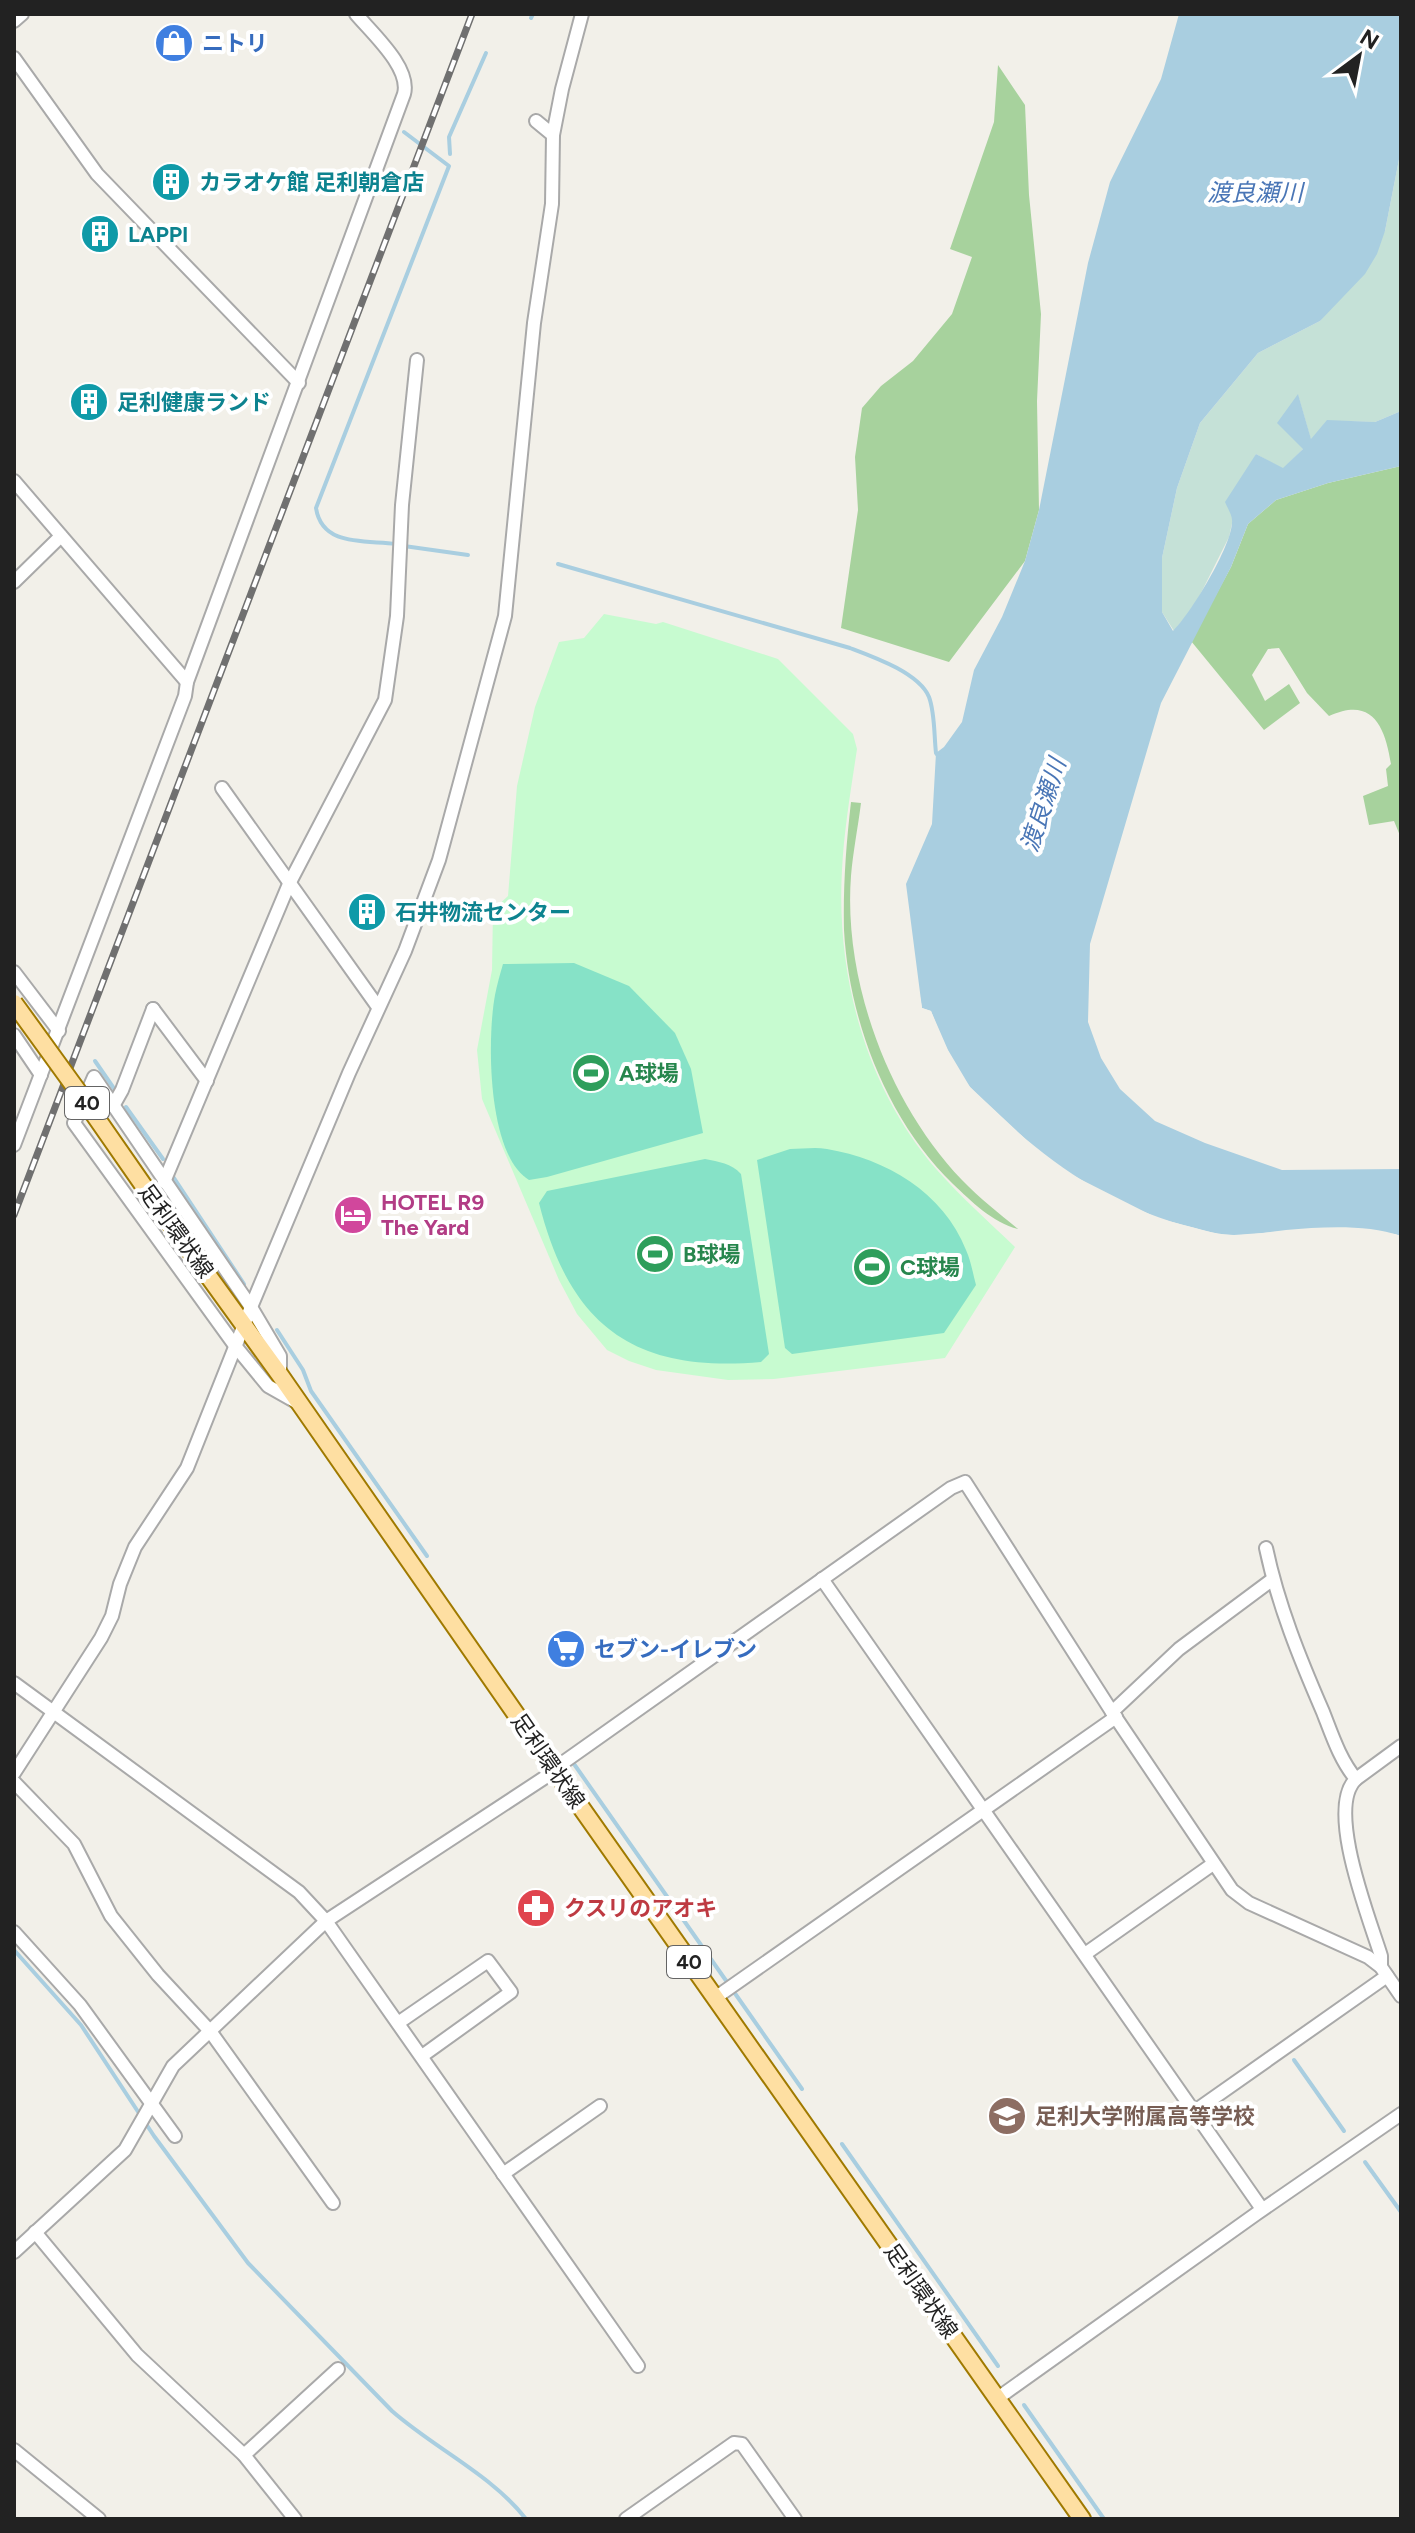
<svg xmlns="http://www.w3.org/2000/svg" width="1415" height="2533" viewBox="0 0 1415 2533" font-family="Figtree,'Noto Sans JP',sans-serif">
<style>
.forest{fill:#a7d29d}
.wetland{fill:#c5e1d7}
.park{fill:#c7fbd0}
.pitch{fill:#86e2c7}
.water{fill:#a9cee0}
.pier{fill:#f2f0e9}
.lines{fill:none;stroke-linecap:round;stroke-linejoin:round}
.stream{stroke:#a9cee0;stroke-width:4}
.minor-casing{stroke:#a9a9a9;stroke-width:16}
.major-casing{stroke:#a07a00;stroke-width:20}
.minor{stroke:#fff;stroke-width:12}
.major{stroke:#fedfa2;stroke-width:16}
.rail-casing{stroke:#707070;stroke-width:7}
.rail{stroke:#fff;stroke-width:4;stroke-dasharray:12;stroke-linecap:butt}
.major-bridge-casing{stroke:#a07a00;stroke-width:20;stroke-linecap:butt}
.major-bridge{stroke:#fedfa2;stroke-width:16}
.labels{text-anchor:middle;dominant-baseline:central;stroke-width:8;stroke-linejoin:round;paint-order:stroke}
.shield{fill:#fff;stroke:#646464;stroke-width:2}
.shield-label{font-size:20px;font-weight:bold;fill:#222}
.shop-label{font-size:22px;font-weight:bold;fill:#366cbe;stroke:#fff;text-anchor:start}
.culture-label{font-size:22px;font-weight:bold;fill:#0d838f;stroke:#fff;text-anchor:start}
.leisure-label{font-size:22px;font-weight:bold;fill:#27864d;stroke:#fff;text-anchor:start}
.hotel-label{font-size:22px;font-weight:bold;fill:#b23c85;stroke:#fff;text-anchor:start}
.street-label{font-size:22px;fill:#222;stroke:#fff}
.health-label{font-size:22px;font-weight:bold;fill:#be3a42;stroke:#fff;text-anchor:start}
.education-label{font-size:22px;font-weight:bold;fill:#785e54;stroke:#fff;text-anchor:start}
.water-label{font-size:24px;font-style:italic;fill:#4a76b6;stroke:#fff}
</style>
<rect width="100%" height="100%" fill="#f2f0e9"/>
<g class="forest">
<polygon points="998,65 1025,105 1029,195 1041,314 1037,401 1039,510 1025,561 949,662 841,628 858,510 855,457 862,408 881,386 913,361 952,314 972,257 950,249 994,122"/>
<path d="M 1401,466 L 1401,838 L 1394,821 L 1369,825 L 1363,796 L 1388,786 L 1386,769 L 1391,764 C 1385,727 1373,696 1329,716 L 1307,693 L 1279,648 L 1268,649 L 1252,675 L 1265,701 L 1289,684 L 1300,703 L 1264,730 L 1191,641 L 1231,567 L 1248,524 L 1276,500 L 1328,483 Z"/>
<path d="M 851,802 L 861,803 C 858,827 853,852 851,876 C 843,981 889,1104 962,1180 C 979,1198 999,1213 1018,1229 C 993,1223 971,1201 953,1184 C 887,1120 849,1021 844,930 C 843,887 846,845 851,802 Z"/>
</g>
<polygon class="wetland" points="1401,149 1401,411 1375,422 1327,421 1311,440 1298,395 1304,448 1283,469 1256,454 1233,519 1229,537 1195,605 1174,631 1162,612 1162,558 1177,488 1200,423 1258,353 1320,321 1385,231"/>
<path class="park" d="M 604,614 L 656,624 L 663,622 L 778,659 L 853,734 L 857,749 C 851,789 844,830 842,870 C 836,976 866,1089 937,1170 C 961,1197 989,1222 1015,1247 L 945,1358 L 774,1379 L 728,1380 L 656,1370 L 629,1361 L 607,1350 L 577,1314 L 559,1280 L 482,1099 L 477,1050 L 492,970 L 493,910 L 508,896 L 517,786 L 535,707 L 559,642 L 584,638 Z"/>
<g class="pitch">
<path d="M 574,963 L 629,986 L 675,1033 L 691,1069 L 703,1133 L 547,1177 L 529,1180 C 487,1155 487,1038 495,995 C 497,985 500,974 503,964 Z"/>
<path d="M 790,1149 C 802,1149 815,1147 827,1149 C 886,1159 943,1192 966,1250 C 971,1261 973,1274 976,1285 L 944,1333 L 792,1354 L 785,1348 L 757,1160 Z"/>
<path d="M 705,1159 C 719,1162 731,1163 741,1174 L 769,1354 L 761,1362 C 635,1373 570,1327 539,1203 L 547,1191 Z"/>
</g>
<path class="water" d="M 1179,14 L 1401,14 L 1401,149 L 1385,231 L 1377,254 L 1365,274 L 1320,321 L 1258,353 L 1200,423 L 1177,488 L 1162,558 L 1162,612 L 1173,631 C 1190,615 1234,543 1232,520 C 1232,515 1227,507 1225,502 L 1256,454 L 1283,468 L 1303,449 L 1277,423 L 1298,394 L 1311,439 L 1327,420 L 1375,422 L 1401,411 L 1401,466 L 1328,483 L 1276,500 L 1248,524 L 1231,567 L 1161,703 L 1090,944 L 1088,1022 L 1101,1058 L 1120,1089 L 1155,1121 L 1205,1143 L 1282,1170 L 1401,1169 L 1401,1236 C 1366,1224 1322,1227 1286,1230 C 1268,1232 1249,1236 1231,1235 C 1214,1234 1199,1229 1183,1225 C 1110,1205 1050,1164 997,1113 C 988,1104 978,1096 970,1087 C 953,1066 941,1037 931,1011 L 922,1008 L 906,884 L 932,824 L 936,753 L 944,747 L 962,722 L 974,670 L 1002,617 L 1025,561 L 1039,510 L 1088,263 L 1110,182 L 1161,79 Z"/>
<polygon class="pier" points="908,929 922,1008 931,1011 948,1050 970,1087 1036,1149 1068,1173 1157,1218 1218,1234 1234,1235 1329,1228 1395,1234 1401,1236 1401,1240 1371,1234 1329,1232 1234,1239 1217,1238 1156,1221 1066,1177 1033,1152 966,1089 944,1052 928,1014 919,1010"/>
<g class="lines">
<g class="stream">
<polyline points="531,18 533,14"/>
<polyline points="450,154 449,137 486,53"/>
<path d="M 396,544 C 365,540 322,547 316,508 L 449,166 L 404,132"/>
<polyline points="404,546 468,555"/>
<path d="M 558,564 L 850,648 C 874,657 919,673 929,697 C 935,713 934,736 936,753 L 939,757"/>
<polyline points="95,1061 115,1090"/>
<polyline points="126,1107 163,1159"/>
<polyline points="172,1175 244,1284"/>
<polyline points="277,1330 303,1370 311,1391 427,1556"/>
<polyline points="574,1764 727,1982"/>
<path d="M 14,1950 L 81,2025 L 154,2136 L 248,2263 L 392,2411 C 434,2448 492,2475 526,2519"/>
<polyline points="734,1992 802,2089"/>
<polyline points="1294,2060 1344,2131"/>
<polyline points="842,2144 998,2366"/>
<polyline points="1365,2162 1401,2212"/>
<polyline points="1024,2405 1104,2519"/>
</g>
<g class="minor-casing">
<g id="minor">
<polyline points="14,21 22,14"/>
<polyline points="14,58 97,174 299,383"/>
<polyline points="536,121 553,135"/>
<polyline points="14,481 187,682"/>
<polyline points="14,582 61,536"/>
<polyline points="222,788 378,1007"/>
<polyline points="14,972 59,1031"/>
<polyline points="153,1009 207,1081"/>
<polyline points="14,1035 41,1075"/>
<polyline points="113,1106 122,1090 153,1009"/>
<path d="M 14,1145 L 185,696 L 187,682 L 404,94 C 411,68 373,34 356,14"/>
<polyline points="164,1182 289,884 385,700 397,616 402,505 417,360"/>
<polyline points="280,1375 280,1356 251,1307 94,1077 74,1123 236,1347 268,1386 298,1403"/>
<path d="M 1266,1548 C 1278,1605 1300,1659 1323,1712 C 1332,1735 1340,1760 1356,1779 C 1325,1808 1370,1920 1381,1956 L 1381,1967"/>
<polyline points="822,1579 1262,2209"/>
<polyline points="14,1683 299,1892 326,1921 638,2366"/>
<polyline points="1112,1712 1179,1649 1273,1579"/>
<polyline points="14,1773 101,1638 112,1616 120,1584 135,1547 187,1468 251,1307 349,1073 405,951 439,860 505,616 534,323 552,204 553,135 562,89 582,14"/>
<polyline points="1356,1779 1401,1746"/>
<polyline points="14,1782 74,1844 111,1916 158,1975 210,2031 333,2203"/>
<polyline points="14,1932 80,2005 175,2136"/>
<polyline points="1085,1954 1213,1864"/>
<polyline points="715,1998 1116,1717"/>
<polyline points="398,2023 488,1961 511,1992 422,2056"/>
<polyline points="1195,2111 1387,1976"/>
<polyline points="503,2174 600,2106"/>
<polyline points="35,2232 137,2355 244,2455 295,2519"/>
<polyline points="14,2252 125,2150 173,2066 326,1921 544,1778 554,1769 951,1488 965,1482 1112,1712 1232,1890 1249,1903 1368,1957 1381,1967 1401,1996"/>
<polyline points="998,2398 1256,2214 1401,2114"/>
<polyline points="14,2450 99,2519"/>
<polyline points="244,2455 338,2369"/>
<polyline points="626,2519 734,2443 742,2444 795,2519"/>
</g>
</g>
<g class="major-casing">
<polyline id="major" points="157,1205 280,1375 554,1769 1082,2519"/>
</g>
<use href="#minor" class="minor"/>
<use href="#major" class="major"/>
<g class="rail-casing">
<polyline id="rail" points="14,1215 472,14"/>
</g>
<use href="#rail" class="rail"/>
<g class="major-bridge-casing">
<polyline id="major-bridge" points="14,1003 77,1090 157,1205"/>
</g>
<use href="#major-bridge" class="major-bridge"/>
</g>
<defs>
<g id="shop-disc" transform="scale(2)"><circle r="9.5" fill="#3f7fe0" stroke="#fff"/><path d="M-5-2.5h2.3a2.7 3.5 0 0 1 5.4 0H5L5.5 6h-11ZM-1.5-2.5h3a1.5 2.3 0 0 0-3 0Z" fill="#fff"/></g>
<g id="building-disc" transform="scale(2)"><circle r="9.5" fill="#0f9aa8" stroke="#fff"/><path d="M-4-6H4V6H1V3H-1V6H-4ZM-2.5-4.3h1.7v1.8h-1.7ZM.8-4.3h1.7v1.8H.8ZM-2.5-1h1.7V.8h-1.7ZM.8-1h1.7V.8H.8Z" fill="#fff"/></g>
<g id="stadium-disc" transform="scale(2)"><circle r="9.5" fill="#2e9e5b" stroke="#fff"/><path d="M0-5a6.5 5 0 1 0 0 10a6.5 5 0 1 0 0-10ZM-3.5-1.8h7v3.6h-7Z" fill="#fff"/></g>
<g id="hotel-disc" transform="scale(2)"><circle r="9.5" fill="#d1479c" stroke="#fff"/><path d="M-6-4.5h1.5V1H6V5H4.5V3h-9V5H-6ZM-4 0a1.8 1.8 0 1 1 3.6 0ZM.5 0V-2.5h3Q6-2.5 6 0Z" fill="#fff"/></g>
<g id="supermarket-disc" transform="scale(2)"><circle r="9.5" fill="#3f7fe0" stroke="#fff"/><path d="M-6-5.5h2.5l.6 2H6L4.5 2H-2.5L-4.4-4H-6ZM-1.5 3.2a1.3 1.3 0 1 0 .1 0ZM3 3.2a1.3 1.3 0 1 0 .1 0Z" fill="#fff"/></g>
<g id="pharmacy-disc" transform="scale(2)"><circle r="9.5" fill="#e0444e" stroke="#fff"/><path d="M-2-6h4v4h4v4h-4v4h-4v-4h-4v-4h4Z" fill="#fff"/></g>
<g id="school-disc" transform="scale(2)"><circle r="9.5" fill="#8d6e63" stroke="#fff"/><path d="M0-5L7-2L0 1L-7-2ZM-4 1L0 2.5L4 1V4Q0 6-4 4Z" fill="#fff"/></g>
</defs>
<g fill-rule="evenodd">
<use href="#shop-disc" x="174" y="43"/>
<use href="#building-disc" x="171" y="182"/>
<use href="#building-disc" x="100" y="234"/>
<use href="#building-disc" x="89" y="402"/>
<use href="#building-disc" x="367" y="912"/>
<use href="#stadium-disc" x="591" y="1073"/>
<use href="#hotel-disc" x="353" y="1215"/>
<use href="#stadium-disc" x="655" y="1254"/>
<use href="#stadium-disc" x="872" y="1267"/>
<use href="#supermarket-disc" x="566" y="1649"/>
<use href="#pharmacy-disc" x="536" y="1908"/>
<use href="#school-disc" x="1007" y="2116"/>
</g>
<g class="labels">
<g class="shield">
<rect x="65" y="1087" width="44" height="32" rx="6"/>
<rect x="667" y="1946" width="44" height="32" rx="6"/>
</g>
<g class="shield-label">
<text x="87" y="1103">40</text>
<text x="689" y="1962">40</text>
</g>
<g class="shop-label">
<text x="202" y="43">ニトリ</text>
<text x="594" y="1649">セブン-イレブン</text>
</g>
<g class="culture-label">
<text x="199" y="182">カラオケ館 足利朝倉店</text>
<text x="128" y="234">LAPPI</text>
<text x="117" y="402">足利健康ランド</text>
<text x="395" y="912">石井物流センター</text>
</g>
<g class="leisure-label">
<text x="619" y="1073">A球場</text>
<text x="683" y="1254">B球場</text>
<text x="900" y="1267">C球場</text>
</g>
<g class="hotel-label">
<text x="381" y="1202">HOTEL R9<tspan x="381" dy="25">The Yard</tspan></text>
</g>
<g class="street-label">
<text transform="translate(176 1231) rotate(54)">足利環状線</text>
<text transform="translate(548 1761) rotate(55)">足利環状線</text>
<text transform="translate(921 2291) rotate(55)">足利環状線</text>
</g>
<g class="health-label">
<text x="564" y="1908">クスリのアオキ</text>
</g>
<g class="education-label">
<text x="1035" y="2116">足利大学附属高等学校</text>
</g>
<g class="water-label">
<text x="1255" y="192">渡良瀬川</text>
<text transform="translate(1043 805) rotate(-72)">渡良瀬川</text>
</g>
</g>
<rect width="1415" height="2533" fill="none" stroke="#222222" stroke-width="32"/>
<g transform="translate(1359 56) rotate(32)" stroke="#ffffff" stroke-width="6" paint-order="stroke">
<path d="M0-6L14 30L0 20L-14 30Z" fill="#222222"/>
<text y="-12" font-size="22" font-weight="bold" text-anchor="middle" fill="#222222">N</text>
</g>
</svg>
